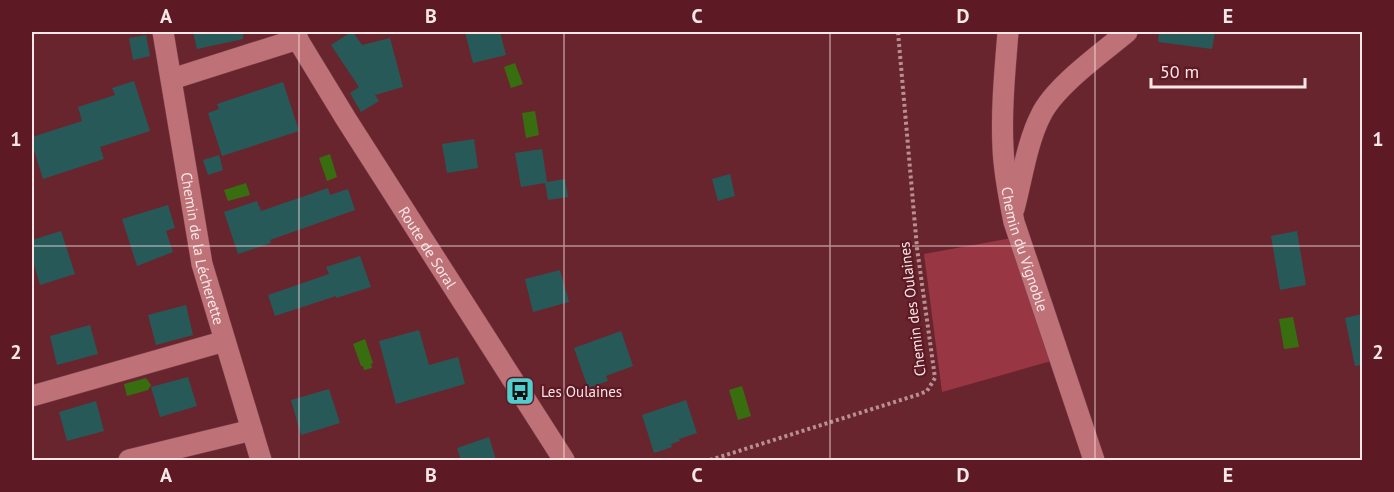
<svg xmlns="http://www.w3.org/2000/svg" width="1394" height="492" viewBox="0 0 1394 492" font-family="'PT Sans',sans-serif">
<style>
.green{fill:#993644}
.water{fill:#386e0f}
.building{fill:#275959}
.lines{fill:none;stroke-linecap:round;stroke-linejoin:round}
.minor-casing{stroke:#78414c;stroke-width:22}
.path{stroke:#b89094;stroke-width:4;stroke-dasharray:3 3;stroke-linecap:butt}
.minor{stroke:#be7176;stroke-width:21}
.grid{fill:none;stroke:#fae8e9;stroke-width:1.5;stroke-opacity:0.55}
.labels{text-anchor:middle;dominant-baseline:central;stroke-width:4.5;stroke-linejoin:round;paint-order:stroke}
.street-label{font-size:15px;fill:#fae8e9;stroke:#5d1924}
.poi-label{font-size:15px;fill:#fae8e9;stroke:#5d1924;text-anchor:start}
.neatline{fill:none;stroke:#fae8e9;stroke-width:2}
.grid-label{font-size:20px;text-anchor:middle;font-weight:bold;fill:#fae8e9}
</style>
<rect width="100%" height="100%" fill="#69252e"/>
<polygon class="green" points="1012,238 1051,361 942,392 924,254"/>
<g class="water">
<polygon points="515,63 523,84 511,88 504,67"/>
<polygon points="535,111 539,135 526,138 522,113"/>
<polygon points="330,154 337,177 327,181 319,158"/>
<polygon points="246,183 250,195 228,201 224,190"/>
<polygon points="1293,317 1299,347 1284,349 1279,319"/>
<polygon points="365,339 373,363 371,364 372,368 364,370 363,366 361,366 353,344"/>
<polygon points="146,378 151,385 148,390 127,396 124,384"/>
<polygon points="742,386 751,416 738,420 729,390"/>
</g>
<g class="building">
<polygon points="193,32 243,32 243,39 197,49"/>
<polygon points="351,32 353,32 362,45 390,38 403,87 375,95 379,101 361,112 350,93 359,87 331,45"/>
<polygon points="465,32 500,32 506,55 473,63"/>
<polygon points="1159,32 1215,32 1212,49 1158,42"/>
<polygon points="146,35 150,56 133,60 129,38"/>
<polygon points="134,81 150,131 100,147 104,159 43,179 32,144 32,137 82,121 78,107 115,95 112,88"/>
<polygon points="283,82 299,131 222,156 208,113 219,109 217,104"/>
<polygon points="474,139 478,168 447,173 442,144"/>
<polygon points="542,149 547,182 565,179 568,197 548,200 545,183 521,187 515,153"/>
<polygon points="219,155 223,170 208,175 203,160"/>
<polygon points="730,174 735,196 718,201 712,179"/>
<polygon points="328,188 330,195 348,189 355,210 270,240 271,243 238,254 224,212 257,201 261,211"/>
<polygon points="168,205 175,228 166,231 173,252 137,266 122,219"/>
<polygon points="61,231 75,274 40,285 32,258 32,240"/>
<polygon points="1297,231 1306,285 1280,290 1271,236"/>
<polygon points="360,256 371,287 336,298 336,296 275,316 268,295 329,274 326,267"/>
<polygon points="560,270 569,302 533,312 525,279"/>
<polygon points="186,305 193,335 156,345 148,315"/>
<polygon points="1362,314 1362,365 1355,366 1345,318"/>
<polygon points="90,325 98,354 57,365 50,336"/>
<polygon points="419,330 429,365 458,357 465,384 396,404 379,341"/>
<polygon points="621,331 633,366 606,376 608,381 588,388 574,348"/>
<polygon points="188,377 197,406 160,417 151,387"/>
<polygon points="329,389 340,423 301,435 291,400"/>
<polygon points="686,400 697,433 679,439 680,441 671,444 672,447 654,453 642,415"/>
<polygon points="96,401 104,431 67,441 59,412"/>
<polygon points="489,437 496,460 461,460 457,448"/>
</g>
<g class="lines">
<g class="minor-casing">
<g id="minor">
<path id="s1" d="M 163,32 L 202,264 L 261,460"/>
<path id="s2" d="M 293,32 L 346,119 L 564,460"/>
<path id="s3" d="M 1008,32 C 1005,70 1001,110 1003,148 C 1004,173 1009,198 1014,222 L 1094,460"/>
<polyline points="172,79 298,39"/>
<path d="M 1014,209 C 1022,179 1027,142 1041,115 C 1055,86 1102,53 1127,32"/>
<polyline points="32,396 225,341"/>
<polyline points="129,460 252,430"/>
</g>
</g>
<polyline class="path" points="710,460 920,394 927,391 935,378 917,248 898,32"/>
<use href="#minor" class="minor"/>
</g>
<path class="grid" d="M 299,32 L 299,460M 564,32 L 564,460M 830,32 L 830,460M 1095,32 L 1095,460M 32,246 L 1362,246"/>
<defs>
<g id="bus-square" transform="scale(1.5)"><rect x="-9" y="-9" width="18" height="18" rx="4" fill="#52cdcd" stroke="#5d1924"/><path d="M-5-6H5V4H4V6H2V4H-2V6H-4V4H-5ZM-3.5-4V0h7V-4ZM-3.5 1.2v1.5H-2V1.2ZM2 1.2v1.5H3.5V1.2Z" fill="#111"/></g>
</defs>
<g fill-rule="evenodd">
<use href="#bus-square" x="520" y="391"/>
</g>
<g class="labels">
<g class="street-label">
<text stroke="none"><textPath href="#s2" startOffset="254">Route de Soral</textPath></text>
<text stroke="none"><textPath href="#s1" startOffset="220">Chemin de la Lécherette</textPath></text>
<text stroke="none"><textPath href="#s3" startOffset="220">Chemin du Vignoble</textPath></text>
<text transform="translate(912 309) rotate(-97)">Chemin des Oulaines</text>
</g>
<g class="poi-label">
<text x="541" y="391">Les Oulaines</text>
</g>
</g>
<rect width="1394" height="492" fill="none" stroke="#5d1924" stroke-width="66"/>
<path d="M1151 78v9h154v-9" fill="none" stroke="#fae8e9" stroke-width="3"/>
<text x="1160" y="78" font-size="18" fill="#fae8e9" stroke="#5d1924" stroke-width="4.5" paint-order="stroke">50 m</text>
<rect x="33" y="33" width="1328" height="426" class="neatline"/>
<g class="grid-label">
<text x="166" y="23">A</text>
<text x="431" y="23">B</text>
<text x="697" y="23">C</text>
<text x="963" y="23">D</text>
<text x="1228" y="23">E</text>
<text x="16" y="146">1</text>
<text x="1378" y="146">1</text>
<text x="16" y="359">2</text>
<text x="1378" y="359">2</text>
<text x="166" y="482">A</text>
<text x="431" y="482">B</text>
<text x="697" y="482">C</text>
<text x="963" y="482">D</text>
<text x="1228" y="482">E</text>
</g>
</svg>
